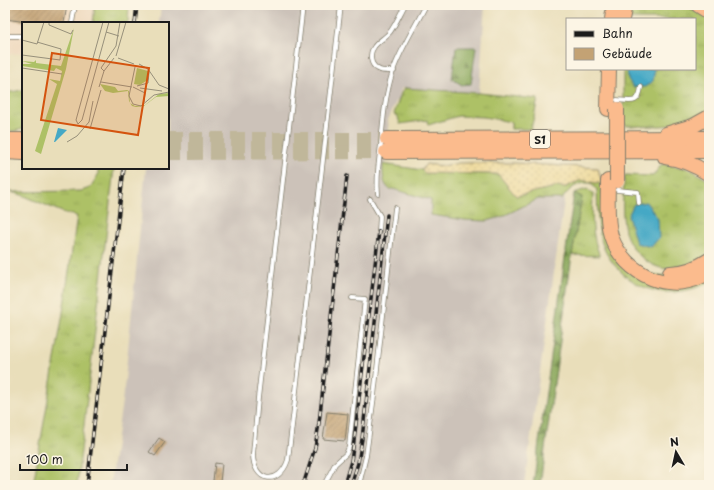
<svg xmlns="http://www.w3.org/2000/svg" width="714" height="490" viewBox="0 0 714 490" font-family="'Playpen Sans',sans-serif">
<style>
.built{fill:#eed7bb}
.railway{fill:#ccc2b9}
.grass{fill:url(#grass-tufts);stroke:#646e41}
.forest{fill:url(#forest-firs);stroke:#53623c}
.sand{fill:url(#sand-dots);stroke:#857b5d}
.water{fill:#45a8c5;stroke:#306270}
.building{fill:url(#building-hatch)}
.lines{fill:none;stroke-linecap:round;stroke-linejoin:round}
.highway-tunnel{stroke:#c0b79a;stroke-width:14;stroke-dasharray:14 7;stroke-linecap:butt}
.lane-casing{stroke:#827d6b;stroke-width:5.5}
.highway-casing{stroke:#827d6b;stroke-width:16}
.lane{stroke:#fff;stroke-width:4}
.highway{stroke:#fbbb8d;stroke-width:14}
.rail-casing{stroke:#1c1c1c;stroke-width:3.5}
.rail{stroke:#fcf5e5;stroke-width:2;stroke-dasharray:6;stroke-linecap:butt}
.highway-bridge-casing{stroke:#827d6b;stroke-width:16;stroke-linecap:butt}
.highway-bridge{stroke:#fbbb8d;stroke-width:14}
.labels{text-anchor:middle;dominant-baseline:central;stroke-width:4;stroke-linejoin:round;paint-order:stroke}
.shield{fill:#fcf5e5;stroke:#5f5d58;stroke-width:1}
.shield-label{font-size:11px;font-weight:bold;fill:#1c1c1c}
.inset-road{fill:none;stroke:#97907b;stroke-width:1}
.view{fill:#d4530e;fill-opacity:0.15;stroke:#d4530e;stroke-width:2}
.inset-edge{fill:none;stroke:#1c1c1c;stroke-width:2}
</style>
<defs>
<pattern id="grass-tufts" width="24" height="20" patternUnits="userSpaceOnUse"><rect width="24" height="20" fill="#adc166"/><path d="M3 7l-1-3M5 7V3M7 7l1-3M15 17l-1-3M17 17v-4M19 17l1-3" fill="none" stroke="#94a558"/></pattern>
<pattern id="forest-firs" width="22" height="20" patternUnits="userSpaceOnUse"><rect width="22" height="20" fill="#8aa75b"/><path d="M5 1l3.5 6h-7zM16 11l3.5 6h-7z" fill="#70874a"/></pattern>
<pattern id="sand-dots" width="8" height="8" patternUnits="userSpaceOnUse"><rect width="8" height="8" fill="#eeda9e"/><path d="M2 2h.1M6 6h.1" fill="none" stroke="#ccba88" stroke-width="1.8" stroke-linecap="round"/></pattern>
<pattern id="building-hatch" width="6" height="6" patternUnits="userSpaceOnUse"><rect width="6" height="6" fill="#c3a274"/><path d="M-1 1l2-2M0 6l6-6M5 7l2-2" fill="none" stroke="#9e835e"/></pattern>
</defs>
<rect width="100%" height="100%" fill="#fcf5e5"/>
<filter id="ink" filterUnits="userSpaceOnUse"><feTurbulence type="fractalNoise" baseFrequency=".025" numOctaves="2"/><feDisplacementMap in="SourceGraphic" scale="8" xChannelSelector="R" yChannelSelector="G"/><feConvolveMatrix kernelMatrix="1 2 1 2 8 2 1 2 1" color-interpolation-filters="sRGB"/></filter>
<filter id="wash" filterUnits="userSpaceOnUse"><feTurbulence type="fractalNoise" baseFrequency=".012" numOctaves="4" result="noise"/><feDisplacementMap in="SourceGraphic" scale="16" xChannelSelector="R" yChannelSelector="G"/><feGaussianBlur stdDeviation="0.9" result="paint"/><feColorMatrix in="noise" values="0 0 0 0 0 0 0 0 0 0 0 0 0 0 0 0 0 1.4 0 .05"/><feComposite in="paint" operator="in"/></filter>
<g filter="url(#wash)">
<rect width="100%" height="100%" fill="#e9deba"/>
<polygon class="built" points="5,5 95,5 93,23 23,23 23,53 5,55"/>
<polygon class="railway" points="161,5 485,5 479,93 402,88 388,120 389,131 385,164 531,195 565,194 524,485 110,485 125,380 146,168 168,168 168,23 159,23"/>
<g class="grass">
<polygon points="95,5 129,5 128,23 93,23"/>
<path d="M 637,5 L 680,5 L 693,9 L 709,19 L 709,111 C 689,129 651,126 625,126 L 623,120 L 623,69 L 695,69 L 695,19 L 626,19 L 630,10 Z"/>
<polygon points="405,88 479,93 538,99 531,129 511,129 511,122 484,117 458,116 428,125 427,120 400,124 398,117 394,114 401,93"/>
<polygon points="23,90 23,129 15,131 5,131 5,93"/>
<path d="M 383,164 L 422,170 L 425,173 L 498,174 L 516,196 L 560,186 L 564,188 L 581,180 L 602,184 L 604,225 L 631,274 L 709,277 L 709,283 C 675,297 647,297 619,270 C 611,262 603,250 601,239 C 597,223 598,206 597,190 L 591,183 C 578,182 570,188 562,199 L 538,199 L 501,217 L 487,221 L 465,220 L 431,215 L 431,200 L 393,189 L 389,189 C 382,182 383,174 383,164 Z"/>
<path d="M 662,164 L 690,169 L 709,181 L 709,254 C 706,257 702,259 699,261 C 694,265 675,269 669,269 C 649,269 629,249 625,231 C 621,212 623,193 625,175 L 653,176 Z"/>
<polygon points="98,168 114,168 77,485 33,485 62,319 77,216 62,212 22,195 11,192 81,191 90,188 98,175"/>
<path d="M 587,189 L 593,194 C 592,217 591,235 600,256 L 572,255 L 582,197 L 574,193 Z"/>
</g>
<g class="forest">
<polygon points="456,47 476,47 471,84 462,85 452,79"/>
<polygon points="574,193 582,197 572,255 540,485 533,485"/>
</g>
<polygon class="sand" points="459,163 513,163 598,168 602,184 581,180 563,188 559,186 516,196 498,174 425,173 422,170 426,164 443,166"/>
<g class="water">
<polygon points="627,69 655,69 653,81 645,87 633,87 628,79"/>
<polygon points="646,202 658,219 659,238 651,247 636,243 628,216 634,204"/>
</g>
<g id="blocks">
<g class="building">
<polygon points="5,5 67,5 64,23 35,23 5,19"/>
<polygon points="327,412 348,414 345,441 323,439"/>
<polygon points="159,438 165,442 155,456 149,452"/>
<polygon points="215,463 222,464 220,482 213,481"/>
</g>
</g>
</g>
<g filter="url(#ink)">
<use href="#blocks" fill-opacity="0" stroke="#827d6b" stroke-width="1"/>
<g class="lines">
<g class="highway-tunnel">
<polyline points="168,139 387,139"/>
<polyline points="168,153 386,152"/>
</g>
<g class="lane-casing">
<g id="lane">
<path d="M 303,5 L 258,398 L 253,454 C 253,482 279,487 288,460 L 341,5"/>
<polyline points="72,23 75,5"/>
<polyline points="5,36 23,36"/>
<path d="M 394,71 C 389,71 382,72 378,69 C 370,65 369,54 374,47 C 378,41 385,38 390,32 C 396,24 400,14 405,5"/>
<path d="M 617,100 C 631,101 639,105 641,87"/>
<polyline points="617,190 638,192 639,203"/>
<path d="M 378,194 C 376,177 379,161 381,144 C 383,120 385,95 393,71 C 401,48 415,27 426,5"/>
<polyline points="370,199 380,216 379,231"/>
<polyline points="324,485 335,464 346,454 349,447 365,299 352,298"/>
<polyline points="359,485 366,456 374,396 395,208"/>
</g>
</g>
<g class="highway-casing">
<g id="highway">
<polyline points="698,5 709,12"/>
<polyline points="612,19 614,5"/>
<polyline points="622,19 625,5"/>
<polyline points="608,109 609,69"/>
<polyline points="666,134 693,126 709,117"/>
<polyline points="387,139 709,138"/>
<polyline points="5,140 23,140"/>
<polyline points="5,152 23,153"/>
<polyline points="386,152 709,151"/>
<path d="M 665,157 C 681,159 695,165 709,174"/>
<path d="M 608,181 C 608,198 606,219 611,236 C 624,275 673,297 709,272"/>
<path d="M 670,273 C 685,273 697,268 709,260"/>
</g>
</g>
<use href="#lane" class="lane"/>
<use href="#highway" class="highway"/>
<g class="rail-casing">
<g id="rail">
<polyline points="135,23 137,5"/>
<polyline points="87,485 124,168"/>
<polyline points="303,485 315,448 319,423 347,176"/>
<polyline points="344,485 351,461 354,441 379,231"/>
<polyline points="351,485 358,463 362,439 387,215"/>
</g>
</g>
<use href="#rail" class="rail"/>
<g class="highway-bridge-casing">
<polyline id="highway-bridge" points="617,109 617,181"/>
</g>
<use href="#highway-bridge" class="highway-bridge"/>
</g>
</g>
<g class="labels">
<rect class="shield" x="530" y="130" width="20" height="18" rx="3"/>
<g class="shield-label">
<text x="540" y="139">S1</text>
</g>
</g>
<g transform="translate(22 22)">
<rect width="147" height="147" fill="#e9deba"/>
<path d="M 52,6 L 44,47 L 19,132 L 13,129 L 35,62 L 27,57 L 38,59 L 40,49 L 34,46 L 32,49 L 0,44 L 0,42 L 10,42 L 0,39 L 12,40 L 14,38 L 14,41 L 39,44 ZM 115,46 L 126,49 L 127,57 L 118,63 L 112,62 ZM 78,62 L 93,65 L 96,69 L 105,68 L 107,69 L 108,81 L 113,84 L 123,83 L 137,72 L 147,71 L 147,74 L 134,75 L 122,84 L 114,85 L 110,84 L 107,79 L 106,69 L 91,71 L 83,69 Z" fill="#adc166"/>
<path d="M 36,106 L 45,108 L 33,120 L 32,120 Z" fill="#45a8c5"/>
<path class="inset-road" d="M 27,0 L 27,3 L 49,12 L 51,8M 81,0 L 54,98 L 56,102 L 60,98 L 87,0M 84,10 L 97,14M 0,18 L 15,22 L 22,0M 0,33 L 38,38 L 39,27 L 15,20M 94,34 L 104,0M 96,36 L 112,42M 117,42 L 126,47 L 137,63 L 147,67M 113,45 L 107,74 L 111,82 L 119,84 L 132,73 L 147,70M 0,46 L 40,52M 82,49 L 79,46 L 94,24 L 98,0M 79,60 L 110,65M 115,64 L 126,61 L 127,50M 77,65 L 82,49 L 92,36M 111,65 L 123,71 L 122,80M 118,66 L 140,69M 68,107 L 79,68M 45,120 L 55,114 L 67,100 L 71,79"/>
<path class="view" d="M 30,31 L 127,46 L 116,113 L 19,98 Z"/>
<rect width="147" height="147" class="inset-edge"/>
</g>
<rect width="714" height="490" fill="none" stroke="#fcf5e5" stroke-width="20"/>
<rect x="566" y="18" width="130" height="52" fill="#fcf5e5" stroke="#a29e95"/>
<rect x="574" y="31" width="20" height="6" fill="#1c1c1c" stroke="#a29e95"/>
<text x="602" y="38" font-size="12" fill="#1c1c1c">Bahn</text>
<rect x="574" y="48" width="20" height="12" fill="#c3a274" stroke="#a29e95"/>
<text x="602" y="58" font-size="12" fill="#1c1c1c">Gebäude</text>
<g transform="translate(676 452) rotate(351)" stroke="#fcf5e5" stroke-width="3" paint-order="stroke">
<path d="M0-3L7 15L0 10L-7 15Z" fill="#1c1c1c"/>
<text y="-6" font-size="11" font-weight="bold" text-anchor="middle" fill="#1c1c1c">N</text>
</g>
<path d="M20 464v6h107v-6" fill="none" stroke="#1c1c1c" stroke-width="2"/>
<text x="26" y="464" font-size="12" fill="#1c1c1c" stroke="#fcf5e5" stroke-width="3" paint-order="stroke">100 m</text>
</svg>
